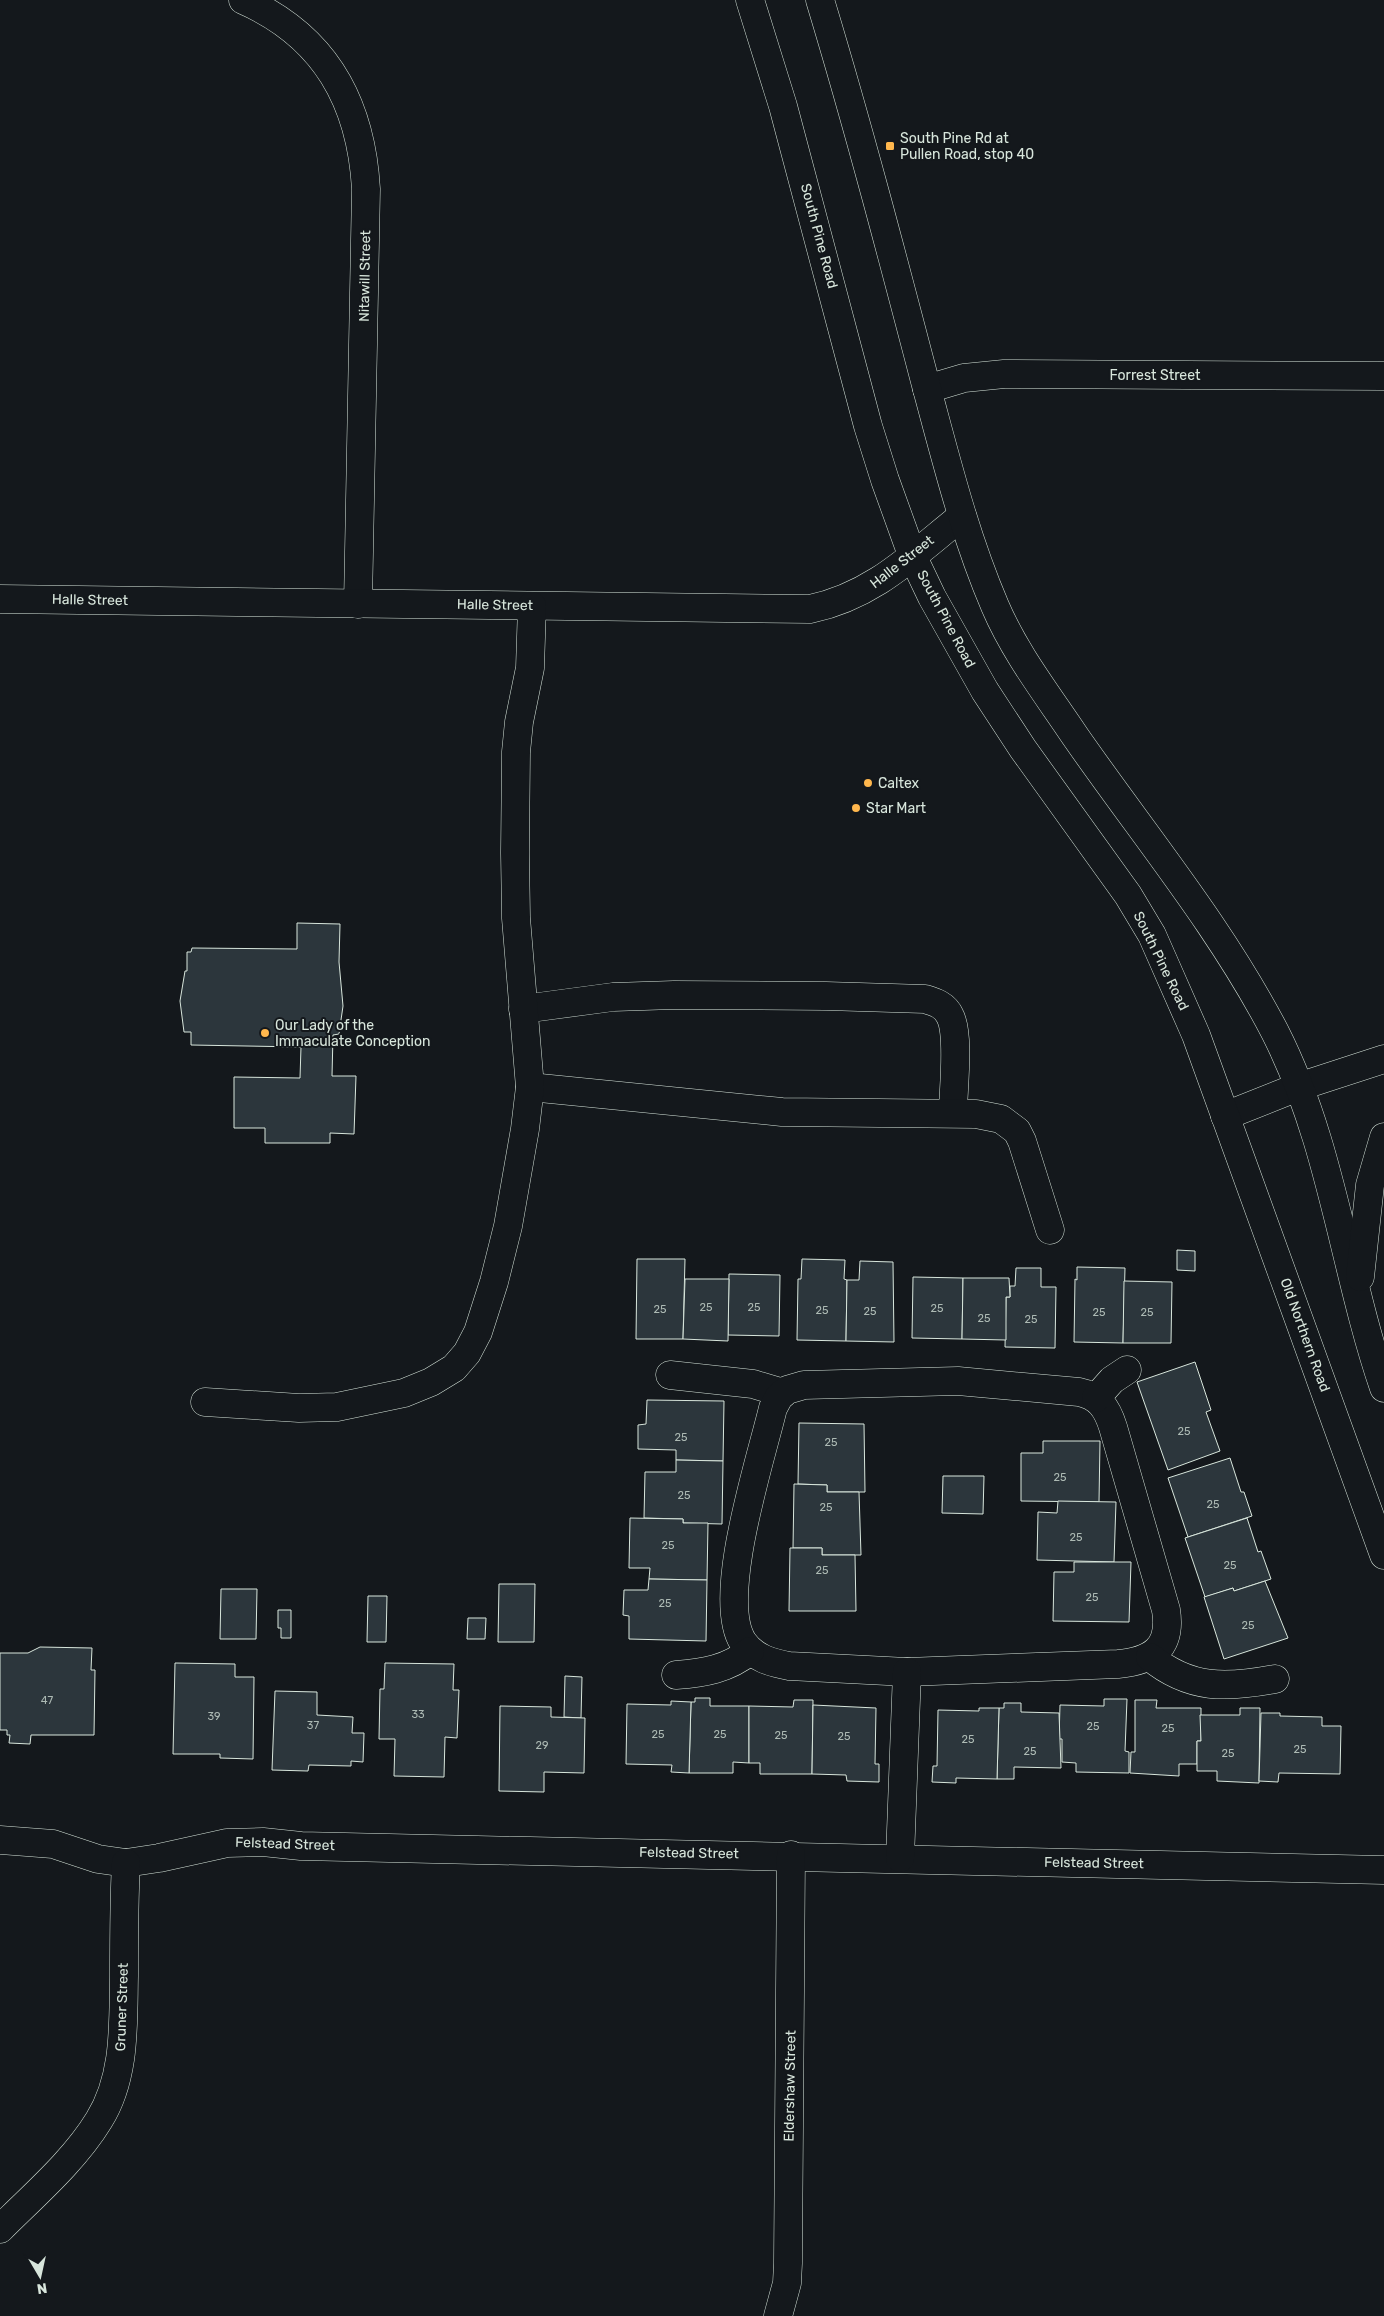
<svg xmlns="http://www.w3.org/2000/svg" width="1384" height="2316" viewBox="0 0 1384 2316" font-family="Rubik,sans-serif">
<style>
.building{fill:#2c363c;stroke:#d8e6dc}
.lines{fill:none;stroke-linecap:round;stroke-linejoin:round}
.minor-casing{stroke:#d8e6dc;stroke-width:29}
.major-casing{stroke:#d8e6dc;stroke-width:29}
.highway-casing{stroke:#d8e6dc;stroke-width:29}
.minor{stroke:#14181c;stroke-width:28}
.major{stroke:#14181c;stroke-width:28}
.highway{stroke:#14181c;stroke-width:28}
.poi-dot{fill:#ffb74d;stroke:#14181c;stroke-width:2}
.labels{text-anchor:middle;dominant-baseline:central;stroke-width:4;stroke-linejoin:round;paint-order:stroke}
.number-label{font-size:11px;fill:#adbab4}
.poi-label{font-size:14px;fill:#d8e6dc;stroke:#14181c;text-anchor:start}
.street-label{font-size:14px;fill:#d8e6dc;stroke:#14181c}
</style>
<rect width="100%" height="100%" fill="#14181c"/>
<g class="building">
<polygon points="297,923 340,924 339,962 343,1006 339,1034 333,1035 332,1076 356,1076 354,1134 330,1133 330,1143 265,1143 265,1128 234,1128 234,1077 300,1078 301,1047 191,1045 191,1032 184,1032 180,1001 185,971 187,971 187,952 191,952 192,948 297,949"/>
<polygon points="1177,1250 1195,1251 1195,1271 1177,1270"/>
<polygon points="637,1259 685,1259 683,1339 636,1339"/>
<polygon points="802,1259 845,1260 844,1279 847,1280 846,1341 797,1340 798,1279 801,1279"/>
<polygon points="860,1261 893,1262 894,1342 846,1341 847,1280 859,1280"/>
<polygon points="1077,1267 1125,1268 1123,1343 1074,1342 1075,1279 1077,1280"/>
<polygon points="1016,1268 1041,1268 1041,1287 1056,1287 1055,1348 1005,1347 1006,1297 1010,1297 1010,1286 1015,1286"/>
<polygon points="729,1274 780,1275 779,1336 728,1335"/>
<polygon points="913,1277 963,1278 962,1339 912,1338"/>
<polygon points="963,1278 1009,1278 1010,1297 1006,1297 1006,1340 962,1339"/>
<polygon points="685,1279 729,1279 728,1341 683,1339"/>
<polygon points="1124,1281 1172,1282 1171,1343 1123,1343"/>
<polygon points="1195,1362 1211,1410 1206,1412 1220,1451 1168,1470 1137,1382"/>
<polygon points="647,1400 724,1401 723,1461 676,1460 676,1450 638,1449 638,1425 646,1424"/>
<polygon points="799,1423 864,1424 865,1492 827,1492 827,1485 798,1484"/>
<polygon points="1043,1441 1100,1441 1099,1502 1021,1501 1021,1453 1043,1453"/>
<polygon points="1230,1458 1241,1492 1244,1492 1252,1516 1188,1537 1168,1478"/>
<polygon points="676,1460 723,1461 722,1524 683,1523 683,1519 644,1518 645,1472 676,1472"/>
<polygon points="943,1476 984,1476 983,1514 942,1513"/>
<polygon points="794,1484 827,1485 827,1492 859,1492 861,1555 822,1555 822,1548 793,1548"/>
<polygon points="1058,1501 1116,1502 1114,1562 1037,1560 1038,1512 1057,1513"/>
<polygon points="630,1518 683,1519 683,1523 708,1523 707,1580 649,1579 650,1568 629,1568"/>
<polygon points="1247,1518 1258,1552 1261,1551 1271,1579 1234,1591 1233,1588 1205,1597 1185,1538"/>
<polygon points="790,1548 822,1548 822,1555 855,1555 856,1611 789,1611"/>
<polygon points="1074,1562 1131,1562 1129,1622 1053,1621 1054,1572 1074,1572"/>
<polygon points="649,1579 707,1580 706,1641 629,1639 629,1616 623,1615 624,1590 648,1590"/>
<polygon points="1265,1581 1288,1638 1224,1659 1204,1597 1233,1588 1234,1591"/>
<polygon points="499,1584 535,1584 534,1642 498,1642"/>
<polygon points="221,1589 257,1589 256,1639 220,1639"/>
<polygon points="368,1596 387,1596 386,1642 367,1642"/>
<polygon points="278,1610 291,1610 291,1638 281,1638 281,1628 278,1628"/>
<polygon points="468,1618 486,1618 485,1639 467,1639"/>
<polygon points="40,1647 92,1648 91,1670 95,1670 94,1735 31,1735 30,1744 9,1743 10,1735 7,1735 7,1730 0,1730 0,1653 28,1653"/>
<polygon points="175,1663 235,1664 235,1677 254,1677 253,1759 220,1758 220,1754 173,1754"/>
<polygon points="385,1663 454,1664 453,1690 459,1690 457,1738 445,1737 444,1777 394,1776 395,1739 379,1739 380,1689 384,1689"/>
<polygon points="565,1676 582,1677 581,1718 564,1717"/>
<polygon points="275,1691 317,1692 317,1715 353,1717 352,1733 364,1733 363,1762 351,1761 351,1766 309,1765 308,1771 272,1770"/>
<polygon points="695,1698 710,1698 710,1706 749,1706 749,1763 733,1762 733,1773 689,1773 691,1702 695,1702"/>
<polygon points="1104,1699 1127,1699 1125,1751 1129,1752 1129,1773 1076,1772 1076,1763 1062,1762 1062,1739 1059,1739 1060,1705 1104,1706"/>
<polygon points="794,1700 813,1700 812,1774 760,1774 760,1763 749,1763 749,1706 793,1707"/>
<polygon points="1135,1700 1157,1700 1156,1708 1201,1708 1201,1741 1197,1741 1197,1764 1179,1764 1179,1776 1130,1773 1131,1752 1135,1752"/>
<polygon points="671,1701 691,1702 689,1773 671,1772 672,1765 626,1764 627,1704 671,1705"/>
<polygon points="1004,1703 1021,1703 1021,1712 1059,1713 1061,1768 1014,1767 1014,1779 997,1779 999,1708 1004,1708"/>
<polygon points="813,1705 876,1708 875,1764 879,1764 879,1782 847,1781 846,1775 812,1774"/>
<polygon points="500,1706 551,1707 551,1717 585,1718 584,1773 544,1772 544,1792 499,1791"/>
<polygon points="979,1708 999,1708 997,1779 956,1778 956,1783 932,1782 933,1766 937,1766 938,1710 979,1711"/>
<polygon points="1240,1708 1260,1708 1259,1783 1217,1781 1217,1771 1197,1771 1197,1741 1201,1741 1200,1715 1240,1715"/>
<polygon points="1261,1713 1280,1713 1280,1716 1322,1717 1322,1726 1341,1726 1340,1774 1279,1773 1278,1782 1259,1781"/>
</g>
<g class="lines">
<g class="minor-casing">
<g id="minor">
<path d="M 243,0 C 325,36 361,102 366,189 L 358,604"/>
<polyline points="927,389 964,378 1004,374 1384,376"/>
<path d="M 0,599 L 810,609 C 873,596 913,555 962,516"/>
<path d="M 523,1009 L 613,997 L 674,995 L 826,996 L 925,999 C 935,1002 945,1005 950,1016 C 960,1035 953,1091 953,1113"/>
<polyline points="530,1087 782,1112 976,1114 1001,1119 1017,1131 1022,1141 1050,1230"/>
<polyline points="670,1375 753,1384 783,1393"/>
<path d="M 958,1381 L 1079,1392 C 1099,1396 1107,1408 1113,1427 L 1166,1610 C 1172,1648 1152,1661 1118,1664 L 907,1672 L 789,1666 C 772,1663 754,1658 743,1642 C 715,1598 761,1459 773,1408 L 779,1397 L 787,1390 L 804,1385 Z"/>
<polyline points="1096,1398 1112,1380 1127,1370"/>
<polyline points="205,1402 299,1408 337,1407 404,1393 431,1382 454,1368 467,1353 478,1332 494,1282 508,1226 525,1129 530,1087 516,918 515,853 516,752 519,722 530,668 532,606"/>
<path d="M 1150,1657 C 1190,1690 1227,1688 1275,1679"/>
<path d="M 676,1675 C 704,1673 728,1669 750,1651"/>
<polyline points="0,1840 53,1844 98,1859 126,1863 159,1858 227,1843 263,1842 301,1846 1384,1870"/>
<polyline points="900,1858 907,1672"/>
<path d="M 0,2229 C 34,2195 74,2161 99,2120 C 126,2077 123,2024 124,1976 C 124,1938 124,1900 126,1863"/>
<polyline points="778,2316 787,2283 788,2263 791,1855"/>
</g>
</g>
<g class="major-casing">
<polyline id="major" points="1225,1116 1298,1087 1384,1059"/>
</g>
<g class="highway-casing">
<g id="highway">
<polyline points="750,0 783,106 868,426 885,480 912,555 932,597 985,691 1023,749 1128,895 1152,935 1196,1035 1384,1555"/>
<path d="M 820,0 C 859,129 893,259 927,389 C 947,463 965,536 995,606 C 1015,653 1047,694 1075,736 C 1143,834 1220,926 1275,1032 C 1332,1144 1344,1271 1384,1388"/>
<polyline points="1360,1277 1370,1185 1384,1137"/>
</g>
</g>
<use href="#minor" class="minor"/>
<use href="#major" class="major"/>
<use href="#highway" class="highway"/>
</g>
<g class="poi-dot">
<rect x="885" y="141" width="10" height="10" rx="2.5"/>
<circle cx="868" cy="783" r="5"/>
<circle cx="856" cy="808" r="5"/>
<circle cx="265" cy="1033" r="5"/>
</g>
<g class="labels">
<g class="number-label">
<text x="706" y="1307">25</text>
<text x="754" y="1307">25</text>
<text x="937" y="1308">25</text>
<text x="660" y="1309">25</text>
<text x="822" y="1310">25</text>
<text x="870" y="1311">25</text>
<text x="1099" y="1312">25</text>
<text x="1147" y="1312">25</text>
<text x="984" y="1318">25</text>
<text x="1031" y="1319">25</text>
<text x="1184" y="1431">25</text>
<text x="681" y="1437">25</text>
<text x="831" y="1442">25</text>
<text x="1060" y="1477">25</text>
<text x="684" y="1495">25</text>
<text x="1213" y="1504">25</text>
<text x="826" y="1507">25</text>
<text x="1076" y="1537">25</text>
<text x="668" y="1545">25</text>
<text x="1230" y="1565">25</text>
<text x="822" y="1570">25</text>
<text x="1092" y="1597">25</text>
<text x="665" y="1603">25</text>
<text x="1248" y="1625">25</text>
<text x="47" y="1700">47</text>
<text x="418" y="1714">33</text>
<text x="214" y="1716">39</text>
<text x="313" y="1725">37</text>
<text x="1093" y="1726">25</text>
<text x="1168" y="1728">25</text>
<text x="658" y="1734">25</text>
<text x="720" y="1734">25</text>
<text x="781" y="1735">25</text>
<text x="844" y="1736">25</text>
<text x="968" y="1739">25</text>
<text x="542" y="1745">29</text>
<text x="1300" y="1749">25</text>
<text x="1030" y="1751">25</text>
<text x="1228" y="1753">25</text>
</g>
<g class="poi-label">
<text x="900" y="138">South Pine Rd at<tspan x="900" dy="16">Pullen Road, stop 40</tspan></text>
<text x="878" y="783">Caltex</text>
<text x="866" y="808">Star Mart</text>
<text x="275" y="1025">Our Lady of the<tspan x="275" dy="16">Immaculate Conception</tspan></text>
</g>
<g class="street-label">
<text transform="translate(819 236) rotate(75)">South Pine Road</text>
<text transform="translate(365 276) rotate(-89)">Nitawill Street</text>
<text x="1155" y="375">Forrest Street</text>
<text transform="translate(902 562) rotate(-38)">Halle Street</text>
<text transform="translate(90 600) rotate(1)">Halle Street</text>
<text transform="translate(495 605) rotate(1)">Halle Street</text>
<text transform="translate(946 619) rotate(62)">South Pine Road</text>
<text transform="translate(1161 961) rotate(64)">South Pine Road</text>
<text transform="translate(1305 1335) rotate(70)">Old Northern Road</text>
<text transform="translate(285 1844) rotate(2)">Felstead Street</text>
<text transform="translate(689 1853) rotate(1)">Felstead Street</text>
<text transform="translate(1094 1863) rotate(1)">Felstead Street</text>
<text transform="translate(122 2007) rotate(-88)">Gruner Street</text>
<text transform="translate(790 2086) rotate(-89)">Eldershaw Street</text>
</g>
</g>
<g transform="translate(40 2276) rotate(171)" stroke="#14181c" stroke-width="4" paint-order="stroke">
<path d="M0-4L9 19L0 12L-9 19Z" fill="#d8e6dc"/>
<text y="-8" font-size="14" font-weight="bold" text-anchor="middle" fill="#d8e6dc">N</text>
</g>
</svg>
